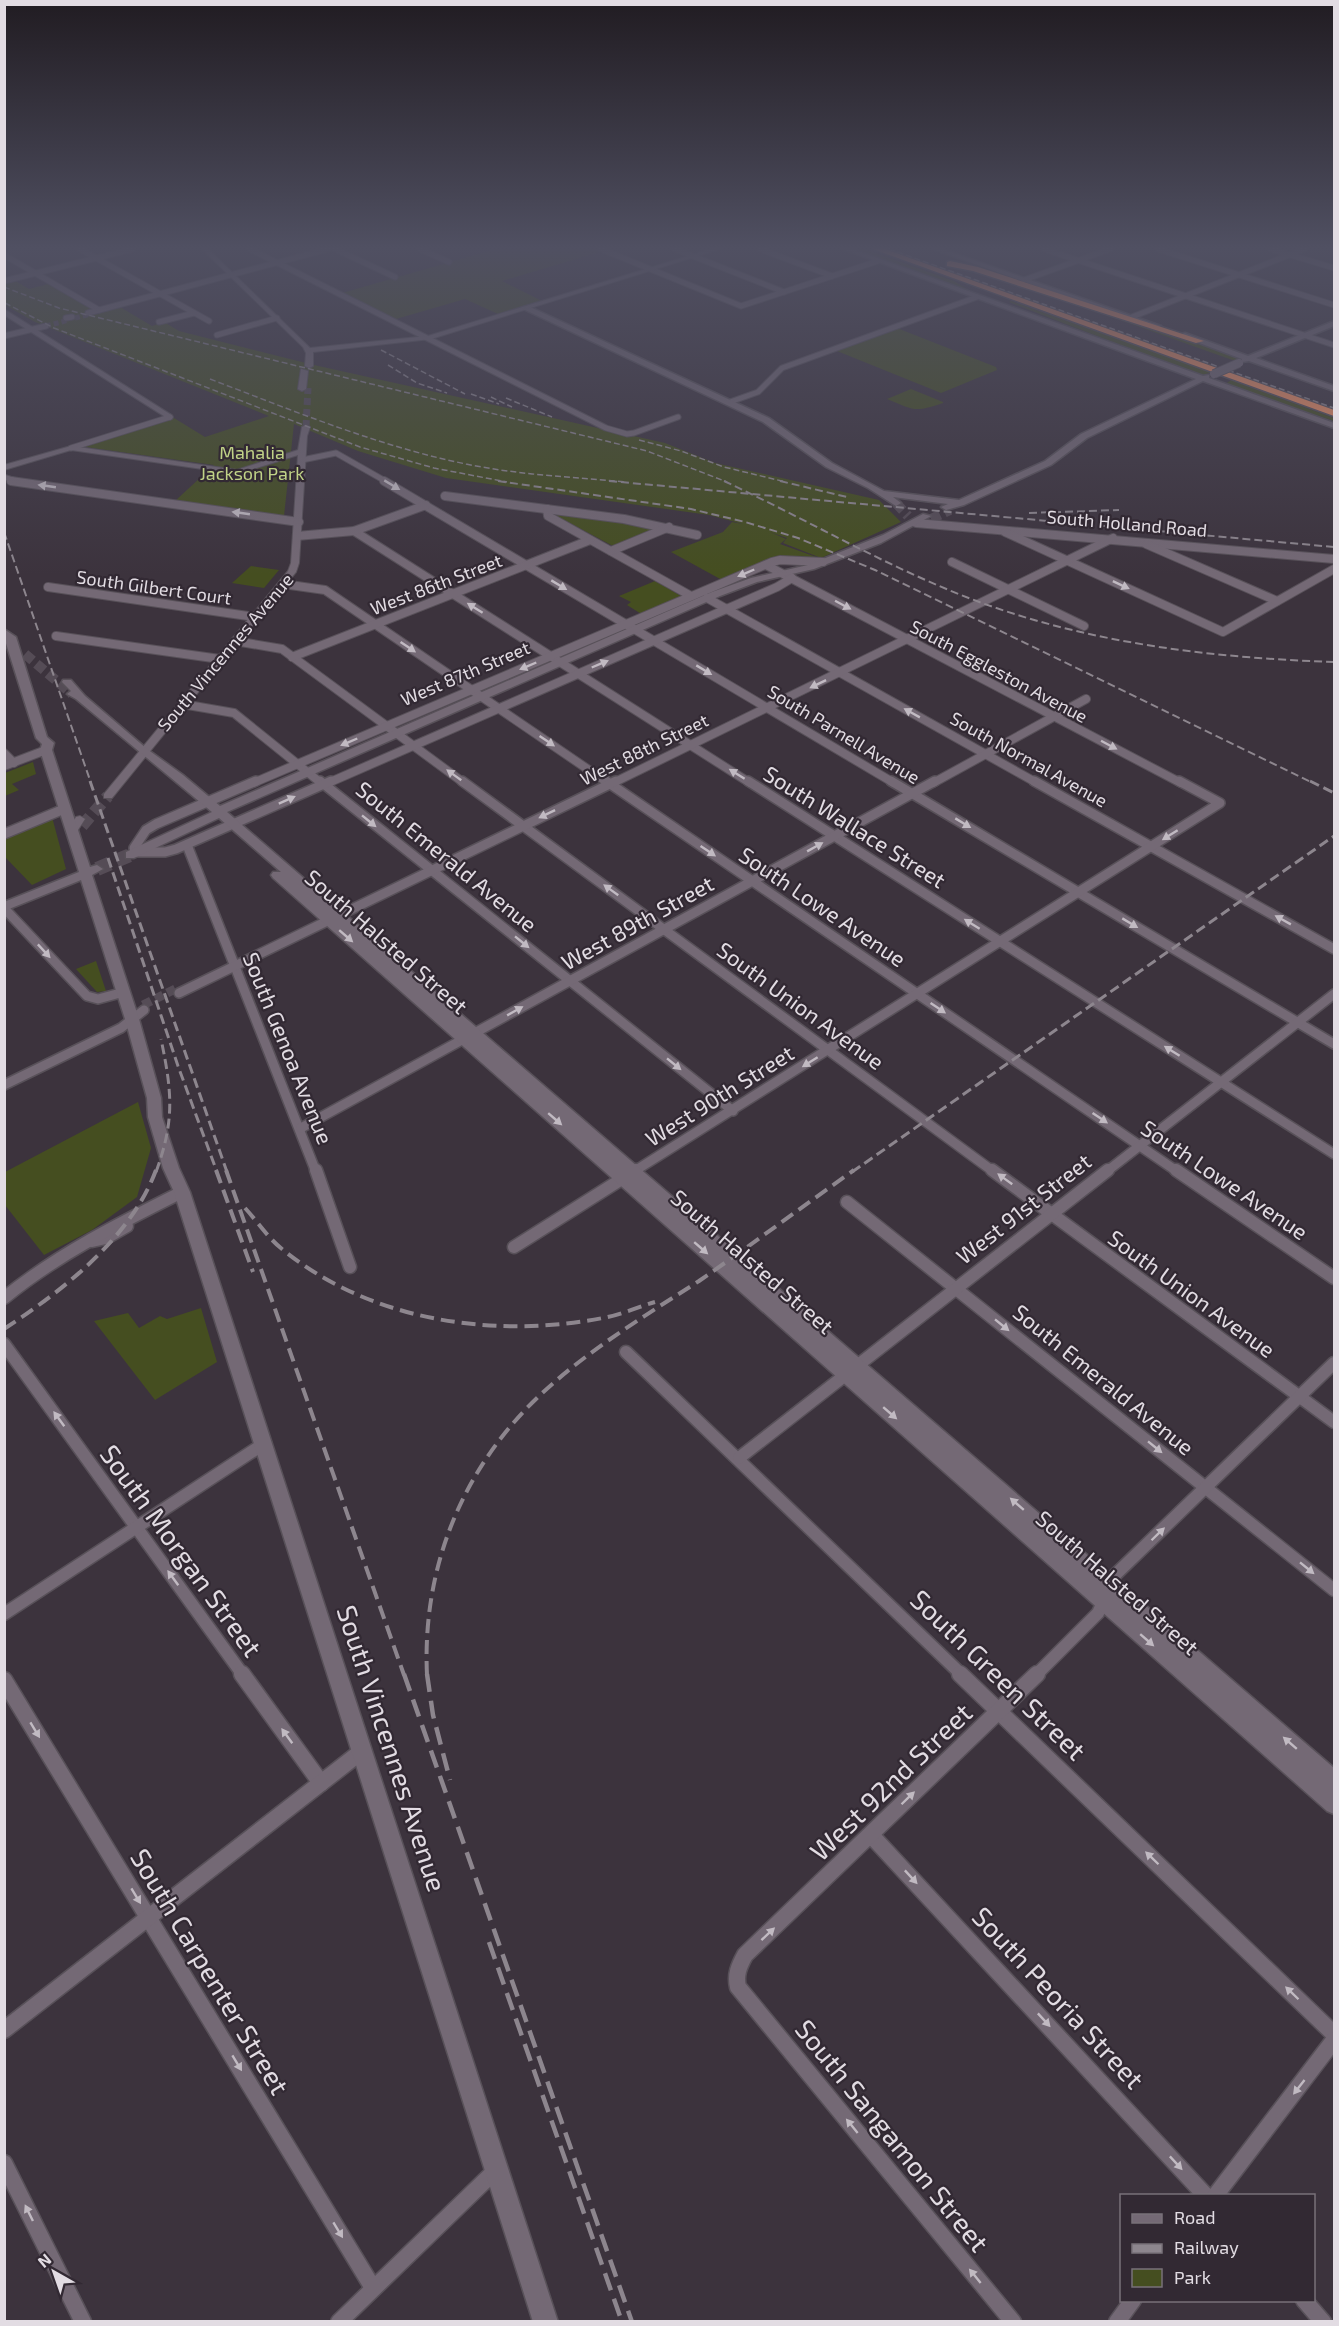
<svg xmlns="http://www.w3.org/2000/svg" width="1339" height="2326" viewBox="0 0 1339 2326" font-family="'Exo 2',sans-serif">
<style>
.green{fill:#454e20}
.lines{fill:none;stroke-linecap:round;stroke-linejoin:round}
.minor-tunnel-far1{stroke:#554c56;stroke-width:5;stroke-dasharray:5 3;stroke-linecap:butt}
.minor-tunnel{stroke:#554c56;stroke-width:9;stroke-dasharray:9 4.5;stroke-linecap:butt}
.tertiary-tunnel-far1{stroke:#554c56;stroke-width:7;stroke-dasharray:7 4;stroke-linecap:butt}
.tertiary-tunnel{stroke:#554c56;stroke-width:12;stroke-dasharray:12 6;stroke-linecap:butt}
.secondary-tunnel-far1{stroke:#554c56;stroke-width:10;stroke-dasharray:10 5;stroke-linecap:butt}
.secondary-tunnel{stroke:#554c56;stroke-width:14;stroke-dasharray:14 7;stroke-linecap:butt}
.minor-far4-casing{stroke:#585159;stroke-width:7}
.minor-far3-casing{stroke:#585159;stroke-width:10}
.minor-far2-casing{stroke:#585159;stroke-width:12}
.minor-far1-casing{stroke:#585159;stroke-width:15}
.minor-casing{stroke:#585159;stroke-width:19}
.tertiary-casing{stroke:#585159;stroke-width:2}
.secondary-casing{stroke:#585159;stroke-width:3}
.motorway-casing{stroke:#585159;stroke-width:3}
.minor-far4{stroke:#746975;stroke-width:5}
.minor-far3{stroke:#746975;stroke-width:8}
.minor-far2{stroke:#746975;stroke-width:9}
.minor-far1{stroke:#746975;stroke-width:12}
.minor{stroke:#746975;stroke-width:16}
.tertiary{fill:#746975;fill-rule:evenodd}
.secondary{fill:#746975;fill-rule:evenodd}
.motorway{fill:#fe9462;fill-rule:evenodd}
.rail-far4{stroke:#8d868e;stroke-width:1.5;stroke-dasharray:6 3;stroke-linecap:butt}
.rail-far3{stroke:#8d868e;stroke-width:2;stroke-dasharray:8 4;stroke-linecap:butt}
.rail-far2{stroke:#8d868e;stroke-width:3;stroke-dasharray:10 5;stroke-linecap:butt}
.rail-far1{stroke:#8d868e;stroke-width:4;stroke-dasharray:14 7;stroke-linecap:butt}
.rail{stroke:#8d868e;stroke-width:4.5;stroke-dasharray:18 9;stroke-linecap:butt}
.secondary-bridge-casing{stroke:#585159;stroke-width:10;stroke-linecap:butt}
.secondary-bridge{stroke:#746975;stroke-width:8}
.oneway{fill:#c1bac2}
.labels{text-anchor:middle;dominant-baseline:central;stroke-width:4.5;stroke-linejoin:round;paint-order:stroke}
.far-park-label{font-size:18px;fill:#c0d287;stroke:#322933}
.far-street-label{font-size:18px;fill:#e2dce3;stroke:#322933}
.street-label{font-size:22px;fill:#e2dce3;stroke:#322933}
.near-street-label{font-size:27px;fill:#e2dce3;stroke:#322933}
</style>
<rect width="100%" height="100%" fill="#3c333d"/>
<g class="green">
<polygon points="496,249 598,249 603,251 502,281 542,301 498,314 465,299 396,319 342,293"/>
<polygon points="850,249 864,249 954,281 973,293"/>
<polygon points="14,280 29,289 48,284 99,312 120,307 152,326 164,322 179,331 314,365 665,443 715,463 879,500 901,522 821,558 783,543 787,538 770,532 786,539 780,544 819,558 778,557 722,580 671,552 723,532 732,522 743,524 709,515 446,478 358,451 294,424 284,516 175,501 214,465 85,447 86,445 174,418 205,437 269,416 35,322 5,305 5,282"/>
<path d="M 1009,302 L 1011,301 L 1211,372 L 1204,375 C 1139,352 1074,328 1009,302 Z"/>
<polygon points="1078,305 1242,358 1235,361"/>
<polygon points="897,328 996,367 997,370 941,393 837,351"/>
<polygon points="1231,380 1334,418 1334,421 1224,385"/>
<path d="M 911,389 L 943,402 L 943,403 C 914,413 914,410 887,399 Z"/>
<polygon points="551,513 656,528 613,546"/>
<polygon points="251,566 279,570 264,588 232,583"/>
<polygon points="655,581 683,597 643,615 627,605 631,602 619,596"/>
<polygon points="33,762 36,774 12,784 19,790 5,796 5,773"/>
<polygon points="52,817 66,869 32,885 5,857 5,836"/>
<polygon points="96,961 106,991 97,992 76,969"/>
<polygon points="138,1102 151,1148 137,1197 92,1230 44,1255 5,1205 5,1172"/>
<polygon points="201,1308 217,1362 155,1400 94,1321 128,1313 139,1328 160,1316 167,1319"/>
</g>
<g class="lines">
<g class="minor-tunnel-far1">
<polyline points="75,318 91,314"/>
<polyline points="46,326 69,320"/>
</g>
<polyline class="minor-tunnel" points="143,1005 177,988"/>
<polyline class="tertiary-tunnel-far1" points="306,427 308,388"/>
<polyline class="tertiary-tunnel" points="82,826 108,796"/>
<g class="secondary-tunnel-far1">
<polyline points="896,503 908,516"/>
<polyline points="931,519 950,510"/>
<polyline points="25,654 72,694"/>
</g>
<polyline class="secondary-tunnel" points="97,869 130,855"/>
<g class="minor-far4-casing">
<g id="minor-far4">
<polyline points="80,249 209,321"/>
<polyline points="250,249 606,428 627,434 634,433 678,417"/>
<polyline points="335,249 395,277"/>
<polyline points="420,249 449,262"/>
<polyline points="601,249 741,306 878,261"/>
<polyline points="675,249 784,292"/>
<polyline points="760,249 832,276"/>
<polyline points="1044,249 1334,345"/>
<polyline points="1158,249 1334,305"/>
<polyline points="1271,249 1334,268"/>
<polyline points="4,255 99,310"/>
<polyline points="1024,280 1110,249"/>
<polyline points="4,281 133,249"/>
<polyline points="4,312 170,417"/>
<polyline points="88,313 328,249"/>
<polyline points="1132,317 1304,249"/>
<polyline points="66,318 72,317"/>
<polyline points="159,322 194,313"/>
<polyline points="217,335 277,318"/>
<polyline points="4,336 46,326"/>
<polyline points="730,402 758,392 782,368 977,297"/>
<polyline points="71,448 170,417"/>
<polyline points="302,460 336,453 387,482"/>
<polyline points="4,477 19,482"/>
</g>
</g>
<g class="minor-far3-casing">
<g id="minor-far3">
<polyline points="11,481 299,522"/>
<polyline points="384,481 894,783"/>
<polyline points="445,496 624,519 697,535"/>
<polyline points="547,509 548,516 691,596"/>
<polyline points="916,523 1334,559"/>
<polyline points="354,531 750,783"/>
<polyline points="1005,532 1223,632 1334,569"/>
<polyline points="297,536 354,531 426,505"/>
<polyline points="1146,544 1277,601"/>
<polyline points="611,551 669,527"/>
<polyline points="952,562 1084,626"/>
<polyline points="766,565 1181,783"/>
<polyline points="283,584 325,590 608,783"/>
<polyline points="48,587 255,617"/>
<polyline points="707,598 1037,783"/>
<polyline points="56,636 220,659"/>
<polyline points="235,641 282,649 464,783"/>
<polyline points="292,657 590,540"/>
<polyline points="182,704 234,713 321,783"/>
<polyline points="4,753 14,763"/>
<polyline points="4,766 46,750"/>
<polyline points="253,783 772,562 780,560 823,562"/>
<polyline points="328,783 777,587 792,578"/>
<polyline points="613,783 1113,538"/>
<polyline points="933,783 1086,699"/>
</g>
</g>
<g class="minor-far2-casing">
<g id="minor-far2">
<polyline points="320,781 733,1111"/>
<polyline points="462,781 994,1172"/>
<polyline points="606,781 1178,1172"/>
<polyline points="748,781 1334,1154"/>
<polyline points="891,781 1334,1044"/>
<polyline points="1034,781 1334,949"/>
<polyline points="4,834 64,809"/>
<polyline points="187,845 316,1172"/>
<polyline points="134,848 146,830 156,824 256,781"/>
<polyline points="136,852 165,852 176,849 331,781"/>
<polyline points="4,908 87,996 98,999 124,992"/>
<polyline points="179,993 616,781"/>
<polyline points="4,1085 121,1028 144,1010"/>
<polyline points="301,1128 935,781"/>
<polyline points="633,1172 1220,803 1179,781"/>
<polyline points="1106,1172 1334,994"/>
</g>
</g>
<g class="minor-far1-casing">
<g id="minor-far1">
<polyline points="316,1170 350,1267"/>
<polyline points="992,1170 1334,1422"/>
<polyline points="1176,1170 1334,1278"/>
<polyline points="847,1202 1334,1590"/>
<polyline points="92,1241 106,1238 127,1226"/>
<polyline points="514,1247 636,1170"/>
<path d="M 4,1298 C 58,1254 120,1223 182,1192"/>
<polyline points="4,1344 243,1675"/>
<polyline points="626,1352 962,1675"/>
<polyline points="739,1458 1108,1170"/>
<polyline points="4,1614 265,1443"/>
<polyline points="1036,1675 1098,1613 1116,1574 1334,1363"/>
</g>
</g>
<g class="minor-casing">
<g id="minor">
<polyline points="242,1674 321,1783"/>
<polyline points="960,1674 1334,2034"/>
<polyline points="4,1680 373,2288"/>
<polyline points="871,1835 1206,2196"/>
<polyline points="4,2030 362,1751"/>
<polyline points="4,2163 83,2322"/>
<polyline points="1215,2196 1334,2040"/>
<polyline points="1304,2300 1323,2322"/>
<polyline points="339,2322 496,2170"/>
<path d="M 1013,2322 L 738,1987 C 735,1975 739,1966 745,1955 L 1037,1674"/>
<polyline points="1117,2322 1133,2300"/>
</g>
</g>
<g class="tertiary-casing">
<g id="tertiary">
<polygon points="202,249 208,249 310,348 428,336 711,249 720,249 431,339 313,352 313,366 309,368 305,366 306,353 303,347"/>
<polygon points="301,369 308,371 306,389 302,391 298,389"/>
<polygon points="306,425 310,427 307,436 299,563 296,572 112,798 104,798 104,794 288,571 291,563 298,455 237,474 71,450 4,470 4,465 71,446 237,470 298,450 302,427"/>
<polygon points="80,816 85,819 76,833 72,834 68,833 67,831 76,817"/>
</g>
</g>
<g class="secondary-casing">
<g id="secondary">
<polygon points="843,249 852,249 1203,376 1209,375 1209,378 1334,423 1334,428 1203,381 1087,438 1051,465 964,505 946,510 941,507 948,504 893,497 901,503 896,506 868,488 826,467 763,422 521,308 528,306 769,418 832,463 884,491 959,500 1045,461 1081,434 1196,379"/>
<polygon points="933,249 942,249 1161,326 1154,328"/>
<polygon points="1334,321 1334,326 1256,358 1334,386 1334,391 1249,361 1242,362 1242,359 1178,335 1185,333 1248,356"/>
<polygon points="923,514 931,516 881,543 814,569 757,582 720,596 227,812 1334,1768 1334,1814 1327,1811 273,878 271,875 273,872 281,872 219,818 134,858 126,858 126,852 212,812 76,699 67,694 71,691 62,682 63,680 71,680 85,696 147,749 183,775 220,806 712,592 751,578 808,565 883,535"/>
<polygon points="4,629 16,637 47,737 54,743 52,750 90,867 97,865 103,869 92,875 139,1019 161,1098 162,1117 179,1168 190,1192 558,2322 533,2322 174,1192 163,1168 148,1117 147,1098 125,1019 81,880 4,911 4,902 79,872 40,750 42,744 36,738 4,637"/>
</g>
</g>
<g class="motorway-casing">
<g id="motorway">
<polygon points="873,249 885,249 1334,410 1334,416"/>
<polygon points="950,261 978,267 1204,341 1196,343 973,271 947,266 947,262"/>
</g>
</g>
<use href="#minor-far4" class="minor-far4"/>
<use href="#minor-far3" class="minor-far3"/>
<use href="#minor-far2" class="minor-far2"/>
<use href="#minor-far1" class="minor-far1"/>
<use href="#minor" class="minor"/>
<use href="#tertiary" class="tertiary"/>
<use href="#secondary" class="secondary"/>
<use href="#motorway" class="motorway"/>
<g class="rail-far4">
<polyline points="889,249 1334,408"/>
<polyline points="4,287 59,308 647,451 727,482"/>
<polyline points="5,303 54,328 360,447 434,468 507,482"/>
<polyline points="381,350 465,394"/>
<polyline points="388,365 417,383 447,393"/>
<path d="M 210,379 C 294,411 378,446 466,464 C 519,475 572,477 626,482"/>
<polyline points="471,394 499,404"/>
<polyline points="491,397 512,407"/>
<polyline points="506,398 552,417"/>
<polyline points="639,440 681,451 724,467 786,482"/>
</g>
<g class="rail-far3">
<polyline points="498,481 691,509 745,522 798,538 875,570 1313,783"/>
<polyline points="609,481 1334,547"/>
<path d="M 724,481 C 810,521 892,570 982,603 C 1095,644 1214,658 1334,662"/>
<polyline points="780,481 847,497"/>
<polyline points="1029,513 1119,510"/>
<polyline points="4,532 91,783"/>
</g>
<g class="rail-far2">
<polyline points="90,781 227,1172"/>
<polyline points="1310,781 1334,793"/>
<polyline points="108,858 178,1066 217,1172"/>
<path d="M 156,1172 C 175,1120 172,1092 161,1039"/>
<polyline points="852,1172 1334,836"/>
</g>
<g class="rail-far1">
<polyline points="216,1170 253,1272"/>
<polyline points="226,1170 404,1675"/>
<path d="M 245,1208 C 257,1221 268,1238 282,1249 C 370,1321 493,1339 603,1318 C 620,1315 638,1307 655,1302"/>
<path d="M 4,1329 C 62,1291 131,1238 156,1170"/>
<path d="M 427,1675 C 422,1570 461,1471 537,1398 C 585,1352 643,1317 699,1281 C 751,1245 802,1207 854,1170"/>
</g>
<g class="rail">
<polyline points="404,1674 632,2322"/>
<polyline points="427,1674 433,1715 450,1780"/>
<polyline points="489,1942 622,2322"/>
</g>
<g class="secondary-bridge-casing">
<polyline id="secondary-bridge" points="1214,374 1239,363"/>
</g>
<use href="#secondary-bridge" class="secondary-bridge"/>
</g>
<defs><path id="oneway-solid" d="M-6-.8H1V-3.2L6.5 0L1 3.2V.8H-6Z" transform="scale(1.5)"/></defs>
<g class="oneway">
<use href="#oneway-solid" transform="translate(392 485) rotate(31)"/>
<use href="#oneway-solid" transform="translate(47 486) rotate(-172)"/>
<use href="#oneway-solid" transform="translate(241 513) rotate(-172)"/>
<use href="#oneway-solid" transform="translate(746 573) rotate(157)"/>
<use href="#oneway-solid" transform="translate(559 585) rotate(31)"/>
<use href="#oneway-solid" transform="translate(1121 585) rotate(25)"/>
<use href="#oneway-solid" transform="translate(843 605) rotate(28)"/>
<use href="#oneway-solid" transform="translate(475 608) rotate(-148)"/>
<use href="#oneway-solid" transform="translate(408 647) rotate(34)"/>
<use href="#oneway-solid" transform="translate(600 664) rotate(-23)"/>
<use href="#oneway-solid" transform="translate(528 666) rotate(157)"/>
<use href="#oneway-solid" transform="translate(704 670) rotate(31)"/>
<use href="#oneway-solid" transform="translate(818 684) rotate(154)"/>
<use href="#oneway-solid" transform="translate(912 713) rotate(-151)"/>
<use href="#oneway-solid" transform="translate(547 741) rotate(34)"/>
<use href="#oneway-solid" transform="translate(349 742) rotate(157)"/>
<use href="#oneway-solid" transform="translate(1109 745) rotate(28)"/>
<use href="#oneway-solid" transform="translate(737 774) rotate(-148)"/>
<use href="#oneway-solid" transform="translate(454 775) rotate(-144)"/>
<use href="#oneway-solid" transform="translate(287 800) rotate(-24)"/>
<use href="#oneway-solid" transform="translate(547 814) rotate(154)"/>
<use href="#oneway-solid" transform="translate(369 821) rotate(39)"/>
<use href="#oneway-solid" transform="translate(963 823) rotate(31)"/>
<use href="#oneway-solid" transform="translate(1170 835) rotate(148)"/>
<use href="#oneway-solid" transform="translate(815 847) rotate(-29)"/>
<use href="#oneway-solid" transform="translate(708 851) rotate(34)"/>
<use href="#oneway-solid" transform="translate(611 890) rotate(-144)"/>
<use href="#oneway-solid" transform="translate(1283 920) rotate(-151)"/>
<use href="#oneway-solid" transform="translate(1130 923) rotate(31)"/>
<use href="#oneway-solid" transform="translate(972 924) rotate(-148)"/>
<use href="#oneway-solid" transform="translate(346 936) rotate(41)"/>
<use href="#oneway-solid" transform="translate(522 942) rotate(39)"/>
<use href="#oneway-solid" transform="translate(44 951) rotate(47)"/>
<use href="#oneway-solid" transform="translate(938 1008) rotate(34)"/>
<use href="#oneway-solid" transform="translate(515 1011) rotate(-29)"/>
<use href="#oneway-solid" transform="translate(1172 1051) rotate(-148)"/>
<use href="#oneway-solid" transform="translate(810 1062) rotate(148)"/>
<use href="#oneway-solid" transform="translate(674 1064) rotate(39)"/>
<use href="#oneway-solid" transform="translate(1100 1118) rotate(34)"/>
<use href="#oneway-solid" transform="translate(555 1119) rotate(41)"/>
<use href="#oneway-solid" transform="translate(1005 1179) rotate(-144)"/>
<use href="#oneway-solid" transform="translate(701 1248) rotate(41)"/>
<use href="#oneway-solid" transform="translate(1002 1325) rotate(39)"/>
<use href="#oneway-solid" transform="translate(890 1413) rotate(41)"/>
<use href="#oneway-solid" transform="translate(59 1419) rotate(-126)"/>
<use href="#oneway-solid" transform="translate(1155 1447) rotate(39)"/>
<use href="#oneway-solid" transform="translate(1017 1504) rotate(-139)"/>
<use href="#oneway-solid" transform="translate(1158 1534) rotate(-44)"/>
<use href="#oneway-solid" transform="translate(1307 1568) rotate(39)"/>
<use href="#oneway-solid" transform="translate(173 1578) rotate(-126)"/>
<use href="#oneway-solid" transform="translate(1147 1640) rotate(41)"/>
<use href="#oneway-solid" transform="translate(35 1730) rotate(59)"/>
<use href="#oneway-solid" transform="translate(287 1736) rotate(-126)"/>
<use href="#oneway-solid" transform="translate(1290 1743) rotate(-139)"/>
<use href="#oneway-solid" transform="translate(908 1798) rotate(-44)"/>
<use href="#oneway-solid" transform="translate(1152 1858) rotate(-136)"/>
<use href="#oneway-solid" transform="translate(911 1877) rotate(47)"/>
<use href="#oneway-solid" transform="translate(136 1896) rotate(59)"/>
<use href="#oneway-solid" transform="translate(768 1934) rotate(-43)"/>
<use href="#oneway-solid" transform="translate(1292 1993) rotate(-136)"/>
<use href="#oneway-solid" transform="translate(1044 2020) rotate(47)"/>
<use href="#oneway-solid" transform="translate(237 2063) rotate(59)"/>
<use href="#oneway-solid" transform="translate(1299 2087) rotate(128)"/>
<use href="#oneway-solid" transform="translate(852 2126) rotate(-129)"/>
<use href="#oneway-solid" transform="translate(1176 2163) rotate(47)"/>
<use href="#oneway-solid" transform="translate(29 2213) rotate(-116)"/>
<use href="#oneway-solid" transform="translate(338 2230) rotate(59)"/>
<use href="#oneway-solid" transform="translate(975 2276) rotate(-129)"/>
</g>
<linearGradient id="sky" x2="0" y2="1"><stop stop-color="#211c22"/><stop offset="0.43" stop-color="#505062"/><stop offset="1" stop-color="#505062" stop-opacity="0"/></linearGradient>
<rect width="1339" height="575" fill="url(#sky)"/>
<g class="labels">
<g class="far-park-label">
<text x="252" y="452">Mahalia<tspan x="252" dy="21">Jackson Park</tspan></text>
</g>
<g class="far-street-label">
<text transform="translate(1127 523) rotate(5)">South Holland Road</text>
<text transform="translate(436 584) rotate(-21)">West 86th Street</text>
<text transform="translate(154 587) rotate(8)">South Gilbert Court</text>
<text transform="translate(225 652) rotate(-50)">South Vincennes Avenue</text>
<text transform="translate(999 671) rotate(28)">South Eggleston Avenue</text>
<text transform="translate(465 673) rotate(-23)">West 87th Street</text>
<text transform="translate(844 734) rotate(31)">South Parnell Avenue</text>
<text transform="translate(644 749) rotate(-26)">West 88th Street</text>
<text transform="translate(1029 759) rotate(29)">South Normal Avenue</text>
</g>
<g class="street-label">
<text transform="translate(855 826) rotate(32)">South Wallace Street</text>
<text transform="translate(447 856) rotate(39)">South Emerald Avenue</text>
<text transform="translate(823 906) rotate(34)">South Lowe Avenue</text>
<text transform="translate(637 922) rotate(-29)">West 89th Street</text>
<text transform="translate(387 941) rotate(41)">South Halsted Street</text>
<text transform="translate(801 1005) rotate(36)">South Union Avenue</text>
<text transform="translate(289 1048) rotate(68)">South Genoa Avenue</text>
<text transform="translate(719 1095) rotate(-32)">West 90th Street</text>
<text transform="translate(1225 1179) rotate(34)">South Lowe Avenue</text>
<text transform="translate(1023 1208) rotate(-38)">West 91st Street</text>
<text transform="translate(753 1261) rotate(41)">South Halsted Street</text>
<text transform="translate(1192 1293) rotate(36)">South Union Avenue</text>
<text transform="translate(1104 1379) rotate(39)">South Emerald Avenue</text>
<text transform="translate(1118 1582) rotate(41)">South Halsted Street</text>
</g>
<g class="near-street-label">
<text transform="translate(182 1550) rotate(54)">South Morgan Street</text>
<text transform="translate(999 1674) rotate(44)">South Green Street</text>
<text transform="translate(393 1748) rotate(72)">South Vincennes Avenue</text>
<text transform="translate(890 1781) rotate(-44)">West 92nd Street</text>
<text transform="translate(211 1971) rotate(59)">South Carpenter Street</text>
<text transform="translate(1059 1997) rotate(47)">South Peoria Street</text>
<text transform="translate(893 2135) rotate(51)">South Sangamon Street</text>
</g>
</g>
<rect width="1339" height="2326" fill="none" stroke="#e2dce3" stroke-width="12"/>
<rect x="1120" y="2194" width="195" height="108" fill="#322933" stroke="#787179" stroke-width="1.5"/>
<rect x="1132" y="2214" width="30" height="9" fill="#746975" stroke="#787179" stroke-width="1.5"/>
<text x="1174" y="2224" font-size="18" fill="#e2dce3">Road</text>
<rect x="1132" y="2244" width="30" height="9" fill="#8d868e" stroke="#787179" stroke-width="1.5"/>
<text x="1174" y="2254" font-size="18" fill="#e2dce3">Railway</text>
<rect x="1132" y="2269" width="30" height="18" fill="#454e20" stroke="#787179" stroke-width="1.5"/>
<text x="1174" y="2284" font-size="18" fill="#e2dce3">Park</text>
<g transform="translate(54 2272) rotate(320)" stroke="#322933" stroke-width="4.5" paint-order="stroke">
<path d="M0-4.5L10 22L0 15L-10 22Z" fill="#e2dce3"/>
<text y="-9" font-size="16" font-weight="bold" text-anchor="middle" fill="#e2dce3">N</text>
</g>
</svg>
